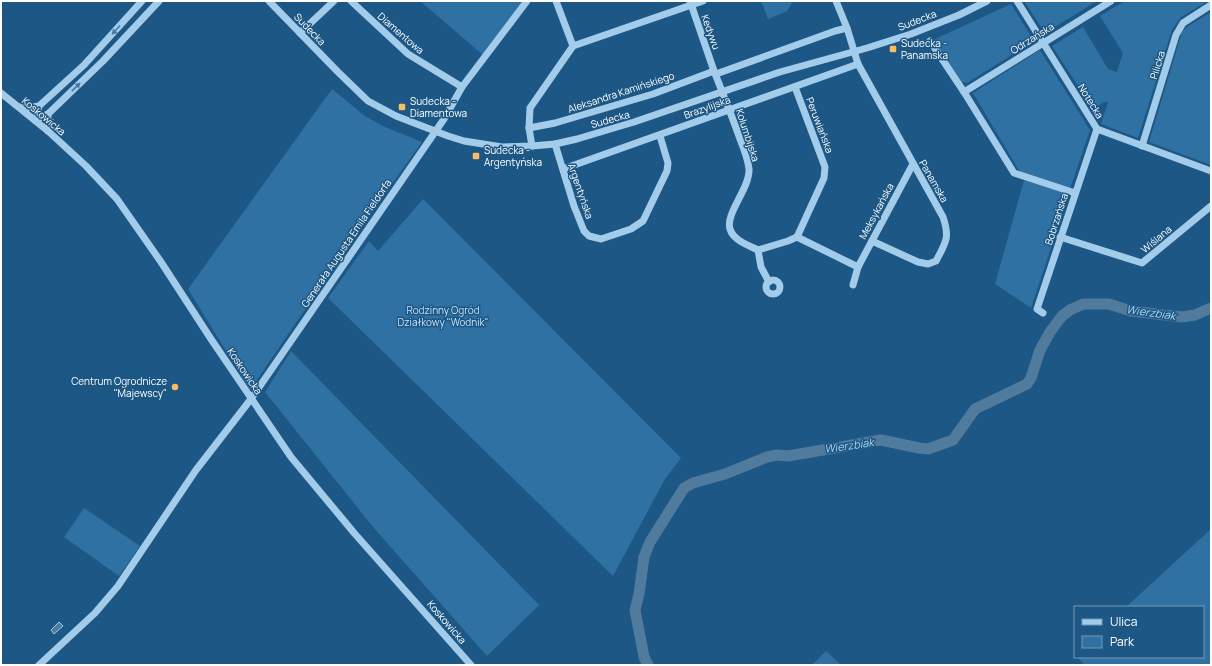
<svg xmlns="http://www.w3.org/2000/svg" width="1212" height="666" viewBox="0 0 1212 666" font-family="Manrope,sans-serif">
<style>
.green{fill:#2f71a2}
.water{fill:#517b9c;stroke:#96c9ed}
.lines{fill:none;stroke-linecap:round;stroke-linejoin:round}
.river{stroke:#517b9c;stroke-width:11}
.minor{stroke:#a3cceb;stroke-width:7}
.oneway{fill:#447aa4}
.poi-dot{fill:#fbbb60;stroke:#1c5785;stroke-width:1.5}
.labels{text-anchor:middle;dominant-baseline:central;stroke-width:3;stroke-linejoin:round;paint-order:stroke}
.street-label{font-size:10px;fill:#fff;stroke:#1c5785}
.poi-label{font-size:10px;fill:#fff;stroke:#1c5785;text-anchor:start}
.park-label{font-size:10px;fill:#c8e4f8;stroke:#1c5785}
.water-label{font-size:11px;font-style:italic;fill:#aed6f2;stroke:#1c5785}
</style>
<rect width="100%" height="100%" fill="#1c5785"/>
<g class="green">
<polygon points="420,1 523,1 483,55"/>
<polygon points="761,1 793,1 787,11 768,19"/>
<polygon points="1024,1 1097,1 1045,33"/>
<polygon points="1125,1 1208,1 1181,17 1172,30 1138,138 1101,124 1108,102 1104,102 1093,109 1052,46 1083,27 1108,69 1117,72 1123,53 1100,16"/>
<polygon points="1011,4 1034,41 967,83 958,81 933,40"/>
<polygon points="1211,12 1211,165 1149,142 1182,32 1187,27"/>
<polygon points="1040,50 1090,130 1070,189 1020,172 973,93"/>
<polygon points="332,89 365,116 383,126 422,142 360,229 250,390 188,289"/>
<polygon points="1024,180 1069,194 1031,308 995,284"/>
<polygon points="423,199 681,458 665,479 613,576 328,298 369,241 378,251"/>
<polygon points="291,351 539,605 487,656 373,527 265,392"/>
<polygon points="84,508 140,546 119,576 64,537"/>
<polygon points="1211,529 1211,665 1085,665 1077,657 1203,657 1203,607 1126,607"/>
<polygon points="826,651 841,665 812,665"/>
</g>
<polygon class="water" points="59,622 63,626 54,634 51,630"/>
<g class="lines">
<polyline class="river" points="648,665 644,657 635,610 639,594 644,557 650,542 684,488 693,483 725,474 767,457 777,455 788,456 881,440 919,448 928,449 953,440 975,409 1027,384 1031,378 1040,350 1050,332 1062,316 1070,310 1083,304 1109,304 1131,311 1182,317 1195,315 1211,308"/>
<g class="minor">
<polyline points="269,1 338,72 368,101 396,116 448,136 464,141 502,147 532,146 555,144 577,139 634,122 780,72 867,48 911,34 959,15 987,1"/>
<polyline points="351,1 408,54 462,87"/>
<polyline points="556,1 573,46"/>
<polyline points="690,1 714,71"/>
<path d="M 836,1 L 847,28 L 858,64 L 943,217 C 950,238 946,242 936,261 L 928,264 L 918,262 L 872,241"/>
<polyline points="1017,1 1097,129 1211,171"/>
<polyline points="300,33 334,1"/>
<polyline points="930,41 964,92"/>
<polyline points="716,74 835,31 847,28"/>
<polyline points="795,87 825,167 824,178 797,237"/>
<polyline points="1,93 48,131 86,166 117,199 161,262 211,339 291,457 355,534 471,665"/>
<polyline points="19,107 27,108 39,106"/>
<polyline points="35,120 48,114 103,61 159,1"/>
<polyline points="35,120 39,106 84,65 142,1"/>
<path d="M 529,128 L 555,123 L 653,94 L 714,71 C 723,94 732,116 740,139 C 744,149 748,159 749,169 C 750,188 725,214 730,229 C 733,240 748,245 758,250 L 761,267 L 769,282"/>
<polyline points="48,131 48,114"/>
<polyline points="555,144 574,206 584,231 589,236 601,239 631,229 643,221 667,171 668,163 660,136"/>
<polyline points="532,146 529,128 530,108 573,46 703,1"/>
<polyline points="1142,146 1176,35 1183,23 1211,5"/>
<polyline points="563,169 858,64"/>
<polyline points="1075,193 1014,173 964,92 1111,1"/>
<polyline points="797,237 858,267 913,164"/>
<polyline points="1060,237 1142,263 1211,206"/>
<polyline points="758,250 788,241 797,237"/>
<circle cx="773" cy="287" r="7"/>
<polyline points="853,285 858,267"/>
<polyline points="1043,313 1037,309 1097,129"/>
<polyline points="39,665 95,613 118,586 196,470 251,399 444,119 462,87 527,1"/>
</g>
</g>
<defs><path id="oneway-solid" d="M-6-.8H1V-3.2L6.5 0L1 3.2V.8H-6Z"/></defs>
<g class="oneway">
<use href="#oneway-solid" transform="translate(116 30) rotate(132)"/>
<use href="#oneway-solid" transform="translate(76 87) rotate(-44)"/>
</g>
<g class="poi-dot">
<rect x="889" y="45" width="8" height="8" rx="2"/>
<rect x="398" y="103" width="8" height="8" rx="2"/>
<rect x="472" y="152" width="8" height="8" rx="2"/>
<circle cx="175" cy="387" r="4"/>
</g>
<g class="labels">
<g class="street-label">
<text transform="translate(917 20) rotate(-21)">Sudecka</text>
<text transform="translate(310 29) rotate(46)">Sudecka</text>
<text transform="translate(711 32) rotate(70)">Kedywu</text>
<text transform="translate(401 33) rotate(41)">Diamentowa</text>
<text transform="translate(1032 38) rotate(-32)">Odrzańska</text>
<text transform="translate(1157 65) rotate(-73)">Pilicka</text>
<text transform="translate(621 92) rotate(-18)">Aleksandra Kamińskiego</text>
<text transform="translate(1091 101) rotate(58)">Notecka</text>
<text transform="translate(707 107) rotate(-20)">Brazylijska</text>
<text transform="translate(44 116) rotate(40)">Koskowicka</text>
<text transform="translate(610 119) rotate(-16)">Sudecka</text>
<text transform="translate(820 125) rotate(69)">Peruwiańska</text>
<text transform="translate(748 135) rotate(72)">Kolumbijska</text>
<text transform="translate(934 181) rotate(60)">Panamska</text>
<text transform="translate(581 191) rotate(71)">Argentyńska</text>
<text transform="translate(876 211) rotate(-62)">Meksykańska</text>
<text transform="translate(1056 219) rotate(-72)">Bobrzańska</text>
<text transform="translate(1156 239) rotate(-40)">Wiślana</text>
<text transform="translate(346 243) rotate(-56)">Generała Augusta Emila Fieldorfa</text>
<text transform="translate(245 371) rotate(56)">Koskowicka</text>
<text transform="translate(447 622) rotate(49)">Koskowicka</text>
</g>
<g class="poi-label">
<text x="901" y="43">Sudecka -<tspan x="901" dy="12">Panamska</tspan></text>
<text x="410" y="101">Sudecka -<tspan x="410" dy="12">Diamentowa</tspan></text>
<text x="484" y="150">Sudecka -<tspan x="484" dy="12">Argentyńska</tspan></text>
<text x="167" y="381" text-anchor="end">Centrum Ogrodnicze<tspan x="167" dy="12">"Majewscy"</tspan></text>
</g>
<g class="park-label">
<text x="443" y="310">Rodzinny Ogród<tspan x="443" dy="12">Działkowy "Wodnik"</tspan></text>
</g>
<g class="water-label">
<text transform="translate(1151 312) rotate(8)">Wierzbiak</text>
<text transform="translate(849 445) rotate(-8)">Wierzbiak</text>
</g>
</g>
<rect width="1212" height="666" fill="none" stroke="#ffffff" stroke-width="4"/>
<rect x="1074" y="606" width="130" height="52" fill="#1c5785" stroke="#779ab6"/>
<rect x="1082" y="619" width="20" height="6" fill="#a3cceb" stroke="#779ab6"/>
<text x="1110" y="626" font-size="12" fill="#ffffff">Ulica</text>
<rect x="1082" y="636" width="20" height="12" fill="#2f71a2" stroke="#779ab6"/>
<text x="1110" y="646" font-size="12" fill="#ffffff">Park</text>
</svg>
